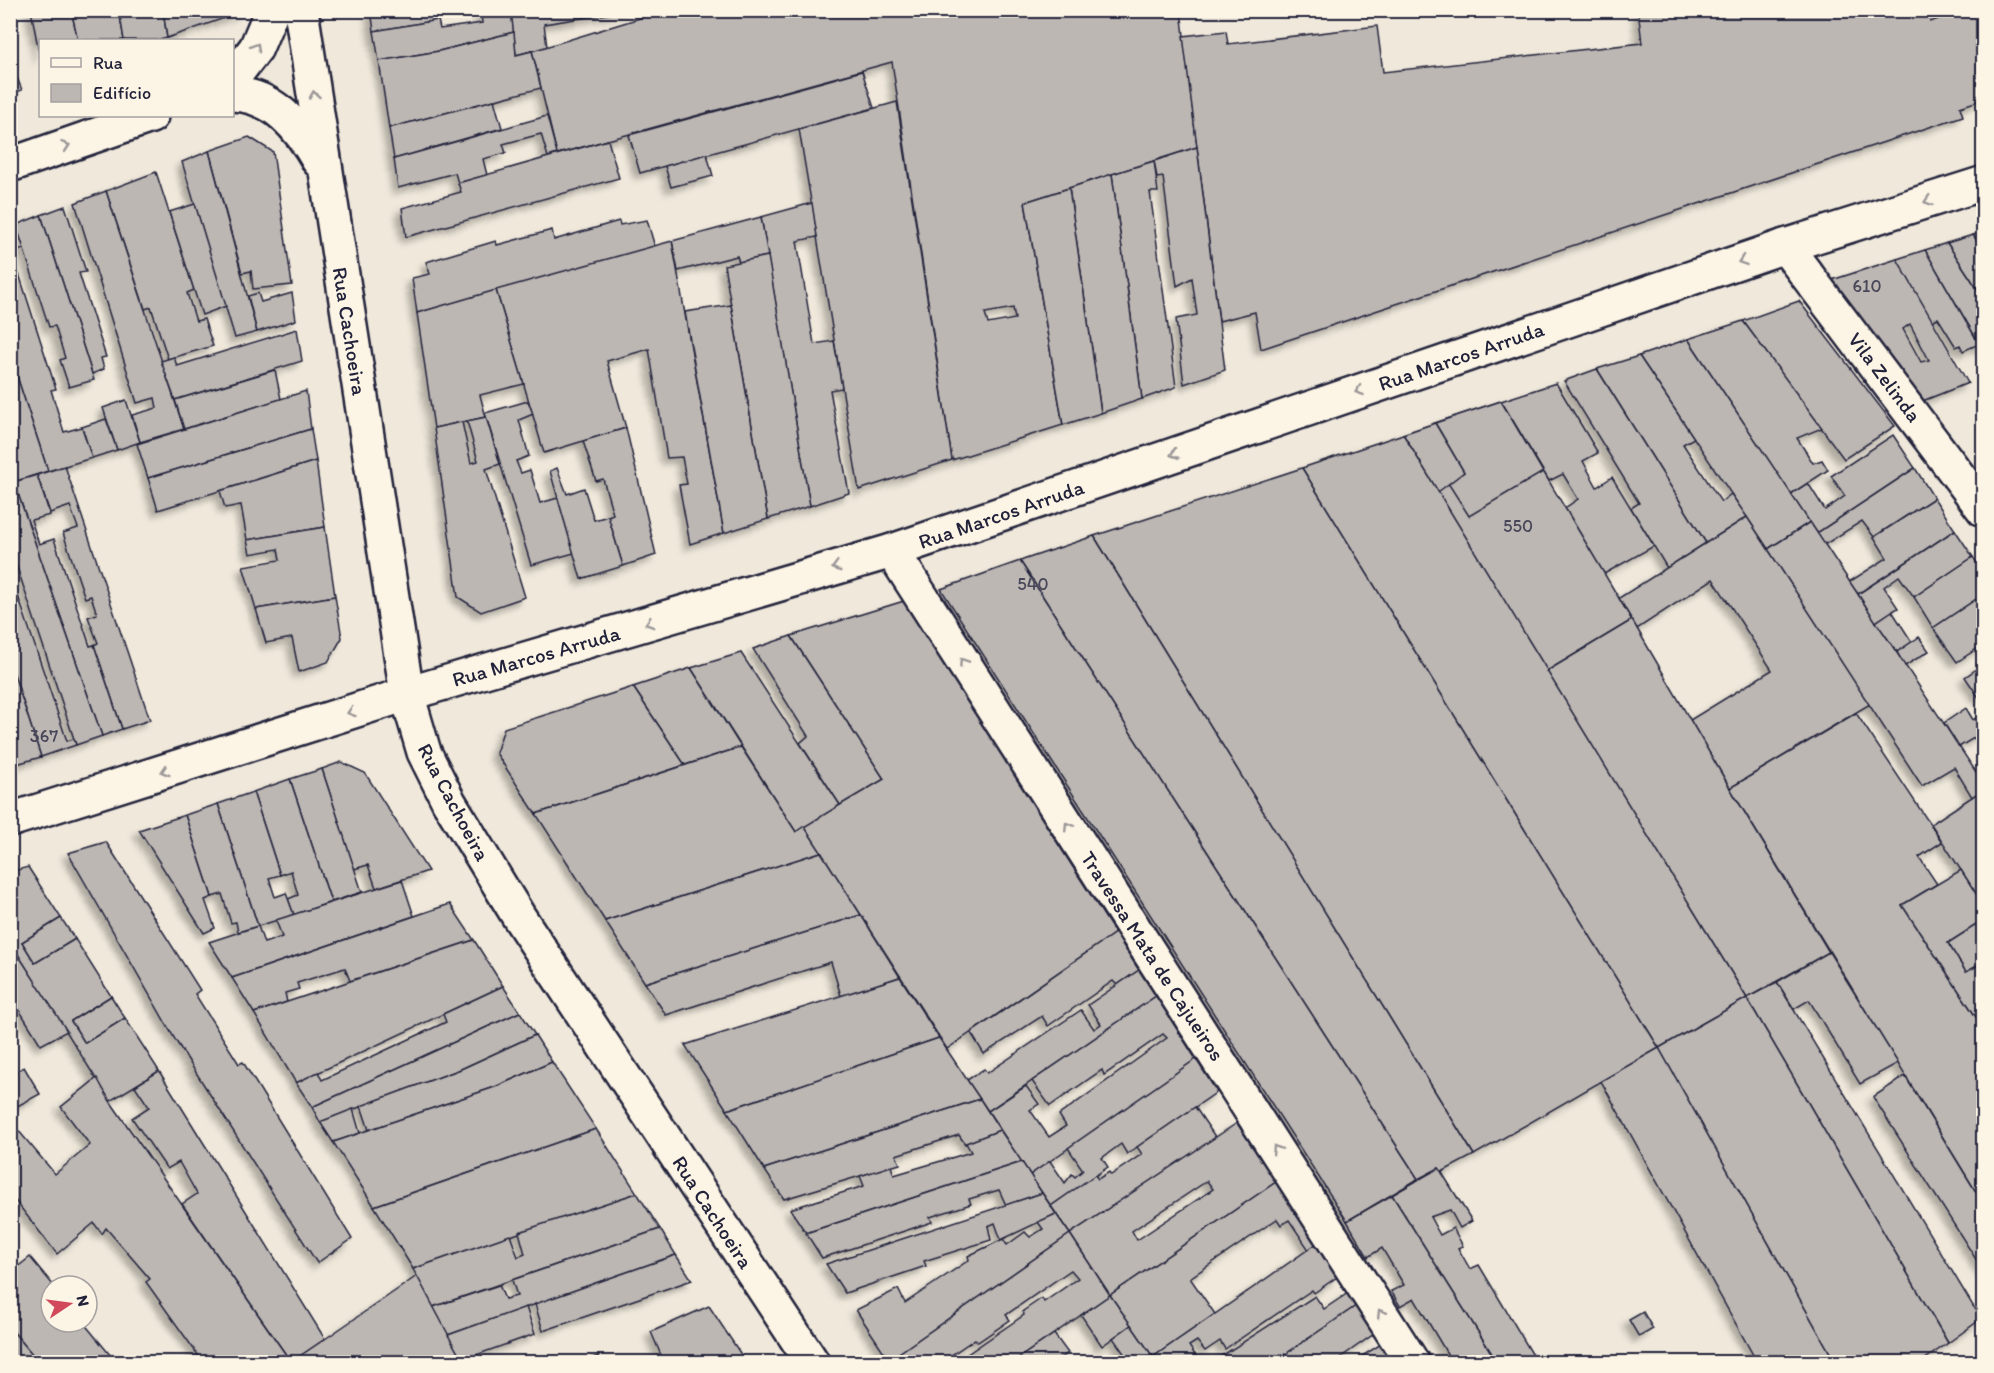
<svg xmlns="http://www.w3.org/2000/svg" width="1994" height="1373" viewBox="0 0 1994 1373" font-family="Itim,sans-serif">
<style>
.building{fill:#bcb7b3;stroke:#22223b;stroke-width:1.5;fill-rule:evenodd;filter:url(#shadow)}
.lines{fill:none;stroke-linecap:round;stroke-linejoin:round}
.street-casing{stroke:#22223b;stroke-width:38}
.secondary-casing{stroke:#22223b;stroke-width:38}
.street{stroke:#fcf5e5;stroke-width:33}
.secondary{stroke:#fcf5e5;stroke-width:33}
.oneway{stroke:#9a9698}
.labels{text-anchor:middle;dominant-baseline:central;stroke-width:4.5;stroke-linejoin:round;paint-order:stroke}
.number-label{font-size:18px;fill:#484759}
.street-label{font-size:21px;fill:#22223b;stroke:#fcf5e5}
</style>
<defs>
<filter id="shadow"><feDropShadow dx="-5.5" dy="5.5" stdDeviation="3" flood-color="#0004"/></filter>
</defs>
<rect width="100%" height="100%" fill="#efe8db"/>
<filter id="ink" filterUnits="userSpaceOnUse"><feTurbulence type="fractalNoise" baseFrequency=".0167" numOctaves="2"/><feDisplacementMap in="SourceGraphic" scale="12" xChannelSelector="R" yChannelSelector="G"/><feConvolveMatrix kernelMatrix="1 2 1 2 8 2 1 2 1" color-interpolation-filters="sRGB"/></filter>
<g filter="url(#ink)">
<g class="building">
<polygon points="31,10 71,10 78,40 40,40 40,58"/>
<polygon points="71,10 119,10 124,40 78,40"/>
<polygon points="119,10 163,10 167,38 160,40 124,40"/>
<polygon points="163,10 242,10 242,12 167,38"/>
<polygon points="371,10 436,10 438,20 374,31"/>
<polygon points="495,10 511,10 514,32 439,51 379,61 374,31 438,20 440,29 482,23 481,13"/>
<polygon points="511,10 633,10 544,24 547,47 516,55"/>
<path d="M 666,10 L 1181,10 L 1197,147 L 1025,202 L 1063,425 L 952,460 L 892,62 L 557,154 L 532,51 ZM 1013,308 L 1015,319 L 988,324 L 985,313 Z"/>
<polygon points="1638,10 1928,10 1930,22 1964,10 1984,10 1984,99 1960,107 1963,116 1261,349 1255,312 1219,321 1183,36 1226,31 1228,44 1377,26 1383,72 1642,43"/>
<polygon points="514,32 516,55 532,51 541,88 389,128 379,61 439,51"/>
<polygon points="10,60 22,90 10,94"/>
<polygon points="862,71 874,108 640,173 629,135"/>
<polygon points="494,100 502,128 394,159 389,128"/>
<polygon points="897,102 952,460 859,490 799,129"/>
<polygon points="547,116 557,154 548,157 541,134 503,144 506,153 483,159 487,175 458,183 455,173 398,188 394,159"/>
<polygon points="249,137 273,152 292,285 253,289 251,271 242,273 209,151"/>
<polygon points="608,140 619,178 406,237 402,208 461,192 458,183"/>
<polygon points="1197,147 1225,370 1184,384 1176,319 1197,315 1192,278 1177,286 1163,177 1157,178 1154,161"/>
<polygon points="209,151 257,332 235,338 182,162"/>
<polygon points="707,154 713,176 671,187 665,166"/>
<polygon points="1154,161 1158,192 1150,192 1176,387 1142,399 1112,174"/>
<polygon points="156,172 194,290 187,293 196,321 204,319 213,346 168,359 151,307 145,309 106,191"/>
<polygon points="1112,174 1142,399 1101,413 1069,188"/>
<polygon points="1069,188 1101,413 1063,425 1025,202"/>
<polygon points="106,191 184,429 140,442 132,415 157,408 155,398 137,403 75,203"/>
<polygon points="812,203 817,237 797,241 814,344 834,341 842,388 830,390 849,493 810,506 761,217"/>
<polygon points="195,204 226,306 202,315 169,212"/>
<polygon points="65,206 86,272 79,273 106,357 101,358 104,369 92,374 41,215"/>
<polygon points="41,215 94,380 69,387 60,360 65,358 55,326 49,327 16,225"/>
<polygon points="761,217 768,256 739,262 737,256 678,271 672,241"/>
<polygon points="647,220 655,247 417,313 412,278 430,274 426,262 496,241 497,245 552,230 554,240 619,221 620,225"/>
<polygon points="16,225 24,249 12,252 56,389 51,390 64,432 82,427 92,458 48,471 10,355 10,227"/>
<polygon points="1984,232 1984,251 1973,235"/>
<polygon points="1973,235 1984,251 1984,299 1947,243"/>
<polygon points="672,241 724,533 690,544 679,485 687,484 682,457 667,458 649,349 607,361 626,428 544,453 496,290"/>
<polygon points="1947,243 1984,299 1984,352 1925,250"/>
<polygon points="1925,250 1979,344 1963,351 1960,345 1956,347 1938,318 1932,321 1897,259"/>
<polygon points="768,256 810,506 768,519 724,265"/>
<path d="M 1897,259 L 1968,383 L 1920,402 L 1829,281 ZM 1910,324 L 1929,360 L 1921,362 L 1903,329 Z"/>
<polygon points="496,290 524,384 480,395 486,417 434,428 417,313"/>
<polygon points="258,293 261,302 292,293 296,320 257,332 248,296"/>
<polygon points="1799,301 1895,426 1844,459 1743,321"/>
<polygon points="731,305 768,519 724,533 685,312"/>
<polygon points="1743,321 1822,428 1797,438 1813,463 1822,460 1828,470 1791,494 1688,339"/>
<polygon points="297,329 302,361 175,400 161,361 174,357 177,366"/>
<polygon points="1688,339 1810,522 1768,549 1639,356"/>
<polygon points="10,355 48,471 10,483"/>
<polygon points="1639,356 1694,438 1683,444 1721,502 1731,494 1747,517 1706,543 1597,369"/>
<polygon points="1597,369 1706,543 1667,568 1631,508 1639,503 1564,381"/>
<polygon points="275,370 281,399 184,429 175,400"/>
<polygon points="1556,383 1598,453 1583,461 1597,487 1612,477 1654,546 1604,574 1565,508 1578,499 1563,474 1549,481 1501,401"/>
<polygon points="306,391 311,429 148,478 137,444"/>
<polygon points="126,400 140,442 117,450 103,408"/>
<polygon points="528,401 533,414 519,420 529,456 516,461 521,473 530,470 540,503 558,498 574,553 531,565 485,413"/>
<polygon points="1501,401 1632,620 1547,671 1403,434"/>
<polygon points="1501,401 1543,472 1469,516 1448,483 1464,472 1435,423"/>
<polygon points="486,417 500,464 486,469 525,597 481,612 458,597 434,428 462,422 471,463 478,461 467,421"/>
<polygon points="106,419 117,450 92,458 82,427"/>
<polygon points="1435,423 1464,472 1438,492 1403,434"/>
<polygon points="626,428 656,555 623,566 608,516 613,514 603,479 596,481 583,441"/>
<polygon points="311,429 316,461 158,510 148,478"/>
<polygon points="1403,434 1747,998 1659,1048 1302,468"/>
<polygon points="1893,435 1915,468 1817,533 1791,494 1808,483 1825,510 1845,496 1831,476"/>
<polygon points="316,461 325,527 247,540 241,505 225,508 220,491"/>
<polygon points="65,466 150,720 122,729 94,645 98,643 88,617 97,614 91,596 85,598 63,533 78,528 70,506 50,513 37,475"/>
<polygon points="557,468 567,494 584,488 594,520 608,516 623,566 581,579 550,471"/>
<polygon points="1302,468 1659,1048 1474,1155 1094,536"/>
<polygon points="1915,468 1934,498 1874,537 1862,521 1824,545 1817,533"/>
<polygon points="37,475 50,515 31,520 39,544 54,539 90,646 94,645 122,729 102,736 14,482"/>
<polygon points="14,482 102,736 76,745 10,546 10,483"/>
<polygon points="1934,498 1955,530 1858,594 1849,582 1887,558 1874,537"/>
<polygon points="1747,517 1870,704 1730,788 1690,720 1772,670 1713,579 1637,629 1619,598"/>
<polygon points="1810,522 1984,784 1984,789 1972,797 1954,767 1922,786 1768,549"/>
<polygon points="325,527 335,596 256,609 243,566 280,560 278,549 250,554 247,540"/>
<polygon points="1955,530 1973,557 1914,597 1899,576 1884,587 1898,608 1876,622 1858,594"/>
<polygon points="1094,536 1474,1155 1442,1172 1439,1168 1418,1179 1020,561"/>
<polygon points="1973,557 1984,573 1984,594 1933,628 1914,597"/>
<polygon points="1020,561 1418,1179 1347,1221 941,589"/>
<polygon points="10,572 67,741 74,739 76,745 41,757 10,662"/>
<polygon points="1984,594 1984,644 1957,662 1933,628"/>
<polygon points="335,596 342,638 328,662 299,672 292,638 266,643 256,609"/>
<polygon points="904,601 1115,933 947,1049 804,826 884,779 791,636"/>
<polygon points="1892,611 1912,642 1897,652 1876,622"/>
<polygon points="1632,620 1730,788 1829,952 1747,998 1547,671"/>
<polygon points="791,636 884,779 840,805 800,743 808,736 753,649"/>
<polygon points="1919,637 1929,651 1905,666 1897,652"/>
<polygon points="741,653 840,805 796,832 691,668"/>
<polygon points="10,662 41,757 13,765 10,759"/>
<polygon points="1984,664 1984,697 1980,699 1965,677"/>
<polygon points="691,668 741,747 685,765 633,687"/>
<polygon points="633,687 685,765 536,814 496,753 504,728"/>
<polygon points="1966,708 1973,720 1984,713 1984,732 1959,747 1944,723"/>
<polygon points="1856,713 1942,842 1919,857 1937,884 1902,905 1984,1029 1984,1205 1730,788"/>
<polygon points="741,747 796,832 804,826 821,852 605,921 536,814"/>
<polygon points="341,762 365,773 428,871 376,888 368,865 354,869 322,769"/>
<polygon points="322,769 362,892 331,902 290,779"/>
<polygon points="290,779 331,902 294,915 288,899 298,895 291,871 280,875 253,792"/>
<polygon points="1984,789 1984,906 1931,824"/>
<polygon points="253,792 280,875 269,878 275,897 286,893 294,915 258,926 218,804"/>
<polygon points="218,804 258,926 238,932 236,922 231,923 222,894 212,897 185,815"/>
<polygon points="185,815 212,897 205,900 215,928 204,933 139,830"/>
<polygon points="106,842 200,990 195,994 239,1064 243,1062 352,1239 317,1263 176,1041 68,853"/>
<polygon points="821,852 861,915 645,983 605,921"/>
<polygon points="28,867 61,918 22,942 35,963 75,939 111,996 71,1021 85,1043 125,1018 159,1071 110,1101 10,942 10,872"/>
<polygon points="1961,870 1984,906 1984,920 1948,943 1966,972 1984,962 1984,1029 1902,905"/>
<polygon points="402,880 414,916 232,978 209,942 258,926 264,943 282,937 276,920"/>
<polygon points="450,904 474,940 350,981 345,968 297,983 299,989 285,993 287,1002 254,1013 232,978"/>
<polygon points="861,915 900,977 841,996 831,962 666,1015 645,983"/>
<polygon points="61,918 75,939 35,963 22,942"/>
<polygon points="1984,920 1984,962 1966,972 1948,943"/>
<polygon points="1115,933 1139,970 1117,985 1113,981 1048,1026 1042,1016 984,1054 971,1033"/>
<polygon points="474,940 503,986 296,1083 254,1013"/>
<polygon points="10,942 67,1031 41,1045 10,995"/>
<polygon points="1829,952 1898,1063 1860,1084 1809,1000 1794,1009 1777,982"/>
<polygon points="1139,970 1156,996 988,1111 967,1080 984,1069 987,1073 1081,1010 1094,1029 1101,1024 1088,1005"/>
<polygon points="900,977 939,1038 727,1110 685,1045"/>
<polygon points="1777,982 1981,1319 1948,1343 1747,998"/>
<polygon points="503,986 520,1012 312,1107 296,1083 318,1072 322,1080 446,1022 443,1014"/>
<polygon points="111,996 125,1018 85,1043 71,1021"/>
<polygon points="1156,996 1196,1059 1030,1175 988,1111 1026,1086 1039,1104 1030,1110 1049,1137 1066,1126 1059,1115 1167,1038 1163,1034 1104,1075 1102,1070 1050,1106 1032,1081"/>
<polygon points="1747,998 1948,1343 1921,1362 1835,1362 1659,1048"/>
<polygon points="520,1012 535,1035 461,1069 320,1122 312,1107"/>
<polygon points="535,1035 552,1062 495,1087 369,1130 361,1106 461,1069"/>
<polygon points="939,1038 980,1099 764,1169 727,1110"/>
<polygon points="1659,1048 1835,1362 1757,1362 1601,1081"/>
<polygon points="1196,1059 1217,1092 1127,1154 1121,1144 1102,1158 1108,1167 1051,1206 1030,1175 1050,1161 1065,1183 1072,1174 1075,1177 1083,1170 1068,1148"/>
<polygon points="552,1062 596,1129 374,1206 333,1142 495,1087"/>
<polygon points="24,1067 40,1094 10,1110 10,1075"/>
<polygon points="159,1071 325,1339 291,1362 182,1204 197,1194 179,1162 167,1169 132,1118 149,1107 135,1086"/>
<polygon points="1905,1076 1984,1205 1984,1272 1873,1097"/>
<polygon points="97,1078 110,1101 291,1362 203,1362 146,1282 150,1279 106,1228 102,1234 94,1223 57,1254 10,1194 10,1136 18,1130 55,1174 90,1145 61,1107"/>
<polygon points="980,1099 1000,1130 965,1144 959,1135 896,1155 900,1164 784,1199 764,1169"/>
<polygon points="1195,1107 1216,1138 1070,1234 1051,1206 1095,1175 1098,1179 1109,1172 1111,1175 1142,1154 1137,1147"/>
<polygon points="353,1109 360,1133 333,1142 320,1122"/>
<path d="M 1237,1123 L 1276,1182 L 1110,1295 L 1070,1234 ZM 1207,1181 L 1213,1189 L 1137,1240 L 1132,1231 Z"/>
<polygon points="596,1129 637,1193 413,1269 374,1206"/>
<polygon points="1000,1130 1022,1162 806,1233 790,1209 864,1186 860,1176 891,1166 894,1175 971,1152 966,1143"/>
<polygon points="1022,1162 1042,1193 1006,1205 999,1190 969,1199 971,1204 930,1217 932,1222 822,1258 806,1233"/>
<polygon points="1439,1168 1472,1221 1460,1228 1450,1210 1430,1217 1440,1235 1453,1228 1463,1246 1458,1248 1470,1269 1479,1265 1537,1362 1497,1362 1392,1195"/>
<polygon points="1276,1182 1316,1244 1309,1250 1289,1220 1281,1225 1277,1219 1190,1278 1215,1314 1153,1357 1110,1295"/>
<polygon points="637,1193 660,1229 433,1307 413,1269 510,1235 518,1257 525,1254 519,1232"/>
<polygon points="1042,1193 1056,1214 1001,1240 995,1223 988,1226 991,1240 924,1261 926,1266 845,1293 826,1264"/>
<polygon points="1392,1195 1497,1362 1452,1362 1414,1298 1400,1306 1391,1291 1404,1285 1382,1248 1368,1257 1347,1221"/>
<polygon points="1056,1214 1070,1234 889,1360 856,1310 898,1289 905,1303 969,1260 968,1256 1001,1240 1003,1239 1007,1245 1025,1232 1030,1237 1043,1229 1038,1222"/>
<polygon points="660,1229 676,1255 448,1335 433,1307 499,1285 505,1299 517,1296 512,1280"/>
<polygon points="1070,1234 1110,1295 1013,1362 948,1362 957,1356 960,1359 1024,1315 1023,1311 1042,1298 1044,1302 1078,1278 1071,1270 1006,1315 1010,1320 978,1342 975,1339 941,1362 891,1362 889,1360"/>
<polygon points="1316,1244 1337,1277 1314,1293 1312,1290 1225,1349 1220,1341 1205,1351 1197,1341 1189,1346 1200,1362 1156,1362 1153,1357"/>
<polygon points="676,1255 692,1280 543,1331 535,1304"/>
<polygon points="30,1257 54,1286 51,1286 51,1322 83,1322 116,1362 39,1362 10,1328 10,1273"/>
<polygon points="417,1276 463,1362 291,1362 325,1339"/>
<polygon points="1348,1293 1356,1306 1274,1362 1212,1362 1315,1296 1324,1309"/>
<polygon points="1110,1295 1131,1325 1102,1346 1081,1315"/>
<polygon points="709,1306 746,1362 664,1362 651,1332"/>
<polygon points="1356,1306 1374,1334 1334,1362 1274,1362"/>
<polygon points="526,1307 535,1334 462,1360 448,1335"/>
<polygon points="1643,1312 1653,1329 1639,1337 1629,1320"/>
<polygon points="1131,1325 1153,1357 1145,1362 1130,1362 1113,1338"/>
<polygon points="10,1328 39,1362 10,1362"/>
<polygon points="1054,1334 1068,1353 1055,1362 1013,1362"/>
<polygon points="1381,1344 1393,1362 1353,1362"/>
<polygon points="598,1356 601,1362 582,1362"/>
</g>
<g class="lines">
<g class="street-casing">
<g id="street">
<polyline points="10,165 151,116"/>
<polyline points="1785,246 1984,510"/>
<polyline points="892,551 1412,1362"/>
</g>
</g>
<g class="secondary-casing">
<g id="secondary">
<polyline points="301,10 407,694 424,752 449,802 519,917 812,1362"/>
<polyline points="232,79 256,48 272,10"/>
<path d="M 232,94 C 274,95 300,128 319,161"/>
<polyline points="10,820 407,694 892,551 1785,246 1984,183"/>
</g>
</g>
<use href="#street" class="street"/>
<use href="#secondary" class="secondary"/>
</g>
<defs><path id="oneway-chevron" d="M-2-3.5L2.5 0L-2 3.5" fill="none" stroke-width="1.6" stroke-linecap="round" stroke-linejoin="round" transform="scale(1.5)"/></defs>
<g class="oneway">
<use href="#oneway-chevron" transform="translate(256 47) rotate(-60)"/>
<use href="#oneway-chevron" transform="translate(314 95) rotate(-99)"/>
<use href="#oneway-chevron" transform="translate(66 146) rotate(-19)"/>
<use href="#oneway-chevron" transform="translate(1928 201) rotate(162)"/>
<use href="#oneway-chevron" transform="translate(1742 261) rotate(161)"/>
<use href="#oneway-chevron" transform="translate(1359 391) rotate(161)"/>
<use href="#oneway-chevron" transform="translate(1174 454) rotate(161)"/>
<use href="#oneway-chevron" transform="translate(836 567) rotate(164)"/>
<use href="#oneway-chevron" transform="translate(649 623) rotate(163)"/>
<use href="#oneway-chevron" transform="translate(963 662) rotate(-123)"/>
<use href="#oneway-chevron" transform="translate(351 712) rotate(162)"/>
<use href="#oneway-chevron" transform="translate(165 771) rotate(162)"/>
<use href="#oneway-chevron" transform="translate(1068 826) rotate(-123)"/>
<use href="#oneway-chevron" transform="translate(1276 1149) rotate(-122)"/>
<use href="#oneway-chevron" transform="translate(1381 1313) rotate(-122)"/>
</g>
</g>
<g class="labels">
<g class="number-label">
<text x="1867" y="286">610</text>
<text x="1518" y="526">550</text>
<text x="1033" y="584">540</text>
<text x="44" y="736">367</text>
</g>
<g class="street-label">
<text transform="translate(350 331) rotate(81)">Rua Cachoeira</text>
<text transform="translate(1461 356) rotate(-19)">Rua Marcos Arruda</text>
<text transform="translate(1885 377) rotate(53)">Vila Zelinda</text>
<text transform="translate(1001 514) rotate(-19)">Rua Marcos Arruda</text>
<text transform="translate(536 656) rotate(-16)">Rua Marcos Arruda</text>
<text transform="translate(454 802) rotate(62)">Rua Cachoeira</text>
<text transform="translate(1153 956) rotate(57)">Travessa Mata de Cajueiros</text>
<text transform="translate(713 1212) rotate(57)">Rua Cachoeira</text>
</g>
</g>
<rect width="1994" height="1373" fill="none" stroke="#fcf5e5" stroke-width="36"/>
<rect x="18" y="18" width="1958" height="1337" fill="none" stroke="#22223b" stroke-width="2" filter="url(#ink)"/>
<rect x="39" y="39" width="195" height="78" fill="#fcf5e5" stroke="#a5a1a1" stroke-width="1.5"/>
<rect x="51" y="58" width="30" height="9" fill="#fcf5e5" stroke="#a5a1a1" stroke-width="1.5"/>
<text x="93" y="69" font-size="18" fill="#22223b">Rua</text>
<rect x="51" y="84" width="30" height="18" fill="#bcb7b3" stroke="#a5a1a1" stroke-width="1.5"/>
<text x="93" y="99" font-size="18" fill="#22223b">Edifício</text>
<g transform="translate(69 1304) rotate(77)"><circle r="28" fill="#fcf5e5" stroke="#a5a1a1" stroke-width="1.5"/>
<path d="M0-4.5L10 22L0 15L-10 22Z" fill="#d1495b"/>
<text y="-9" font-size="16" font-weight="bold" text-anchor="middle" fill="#22223b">N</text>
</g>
</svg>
